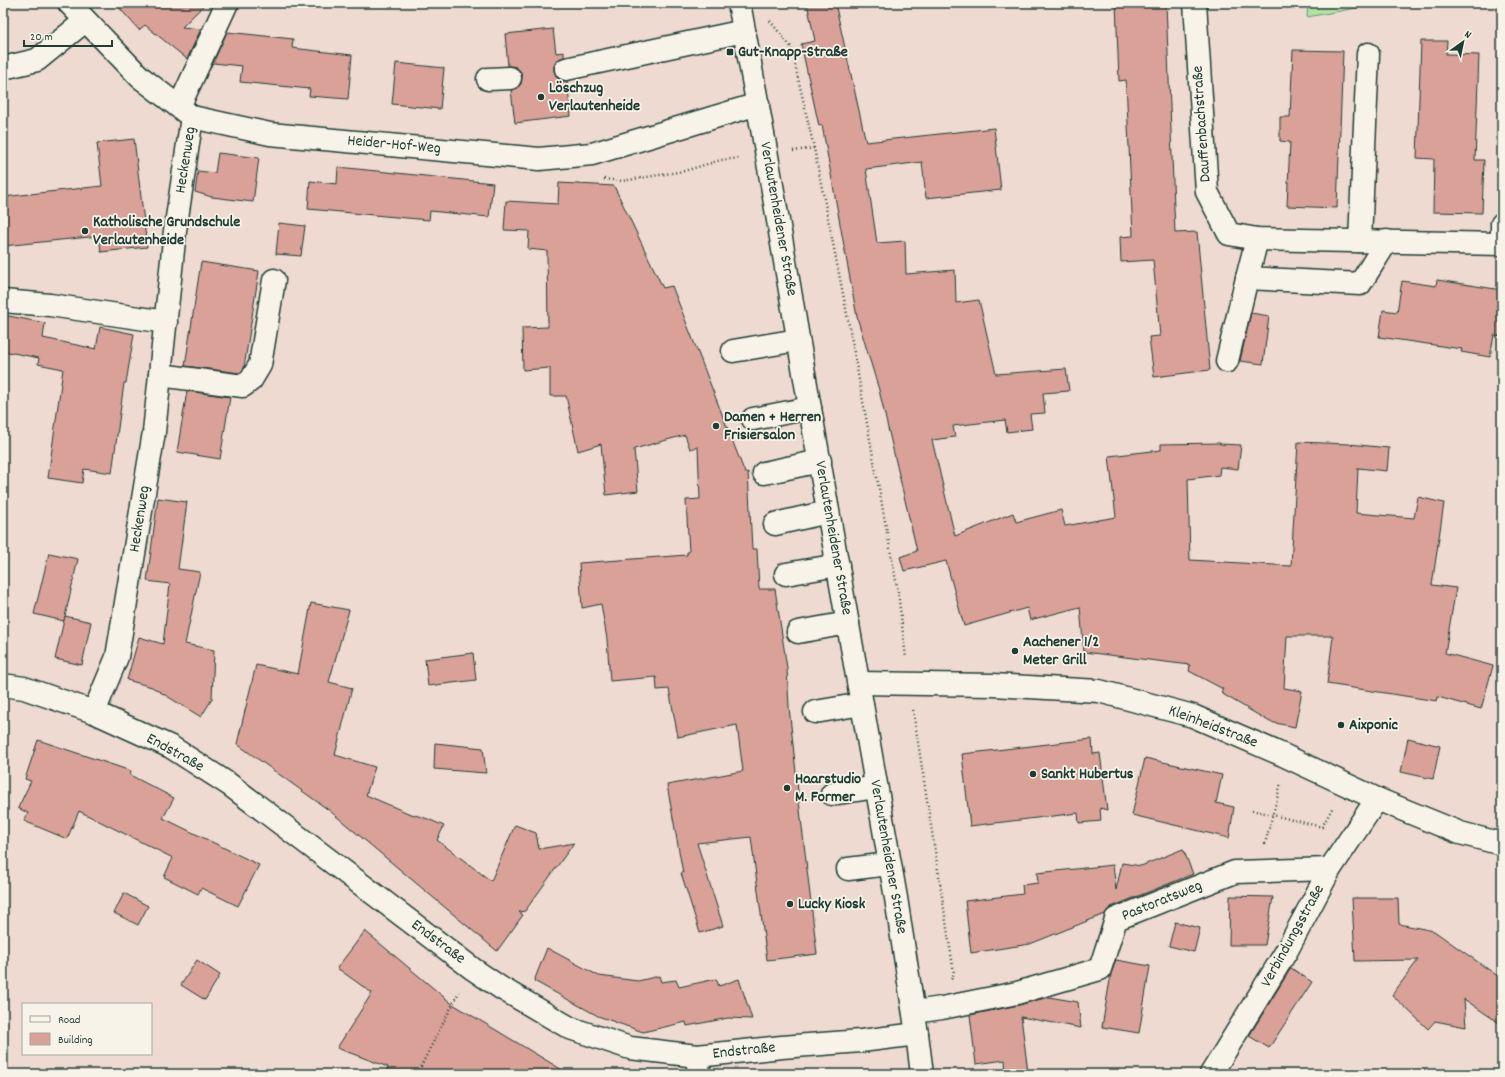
<svg xmlns="http://www.w3.org/2000/svg" width="1505" height="1077" viewBox="0 0 1505 1077" font-family="Dekko,sans-serif">
<style>
.green{fill:#b0e4a6;stroke:#68906d}
.building{fill:#daa198;stroke:#1f3d34}
.lines{fill:none;stroke-linecap:round;stroke-linejoin:round}
.minor-casing{stroke:#1f3d34;stroke-width:25}
.major-casing{stroke:#1f3d34;stroke-width:25}
.path{stroke:#1f3d34;stroke-width:2.5;stroke-dasharray:1 3;stroke-linecap:butt}
.minor{stroke:#f7f3e8;stroke-width:22}
.major{stroke:#f7f3e8;stroke-width:22}
.poi-dot{fill:#1f3d34;stroke:#f7f3e8;stroke-width:1.5}
.labels{text-anchor:middle;dominant-baseline:central;stroke-width:3.5;stroke-linejoin:round;paint-order:stroke}
.poi-label{font-size:16px;font-weight:bold;fill:#1f3d34;stroke:#f7f3e8;text-anchor:start}
.street-label{font-size:16px;fill:#1f3d34;stroke:#f7f3e8}
</style>
<rect width="100%" height="100%" fill="#eedad0"/>
<filter id="ink" filterUnits="userSpaceOnUse"><feTurbulence type="fractalNoise" baseFrequency=".025" numOctaves="2"/><feDisplacementMap in="SourceGraphic" scale="8" xChannelSelector="R" yChannelSelector="G"/><feConvolveMatrix kernelMatrix="1 2 1 2 8 2 1 2 1" color-interpolation-filters="sRGB"/></filter>
<g filter="url(#ink)">
<polygon class="green" points="1308,3 1384,3 1307,17"/>
<g class="building">
<polygon points="115,3 206,3 182,27 201,29 187,59 145,25 139,30"/>
<polygon points="807,3 835,3 866,142 994,128 1001,190 926,198 922,162 866,169 877,243 905,241 906,274 955,270 956,303 979,300 996,374 1066,369 1069,391 1043,393 1045,413 1030,414 1032,429 1007,432 1005,420 953,426 955,437 932,440 955,536 1013,513 1016,522 1061,510 1065,526 1116,517 1109,456 1161,450 1161,444 1220,443 1220,444 1241,445 1238,469 1220,467 1219,475 1188,479 1190,560 1291,566 1298,442 1349,444 1389,448 1387,471 1358,468 1356,513 1414,518 1418,497 1444,503 1432,585 1456,588 1445,653 1493,666 1481,709 1438,697 1437,701 1327,684 1333,636 1287,636 1284,688 1302,691 1295,727 1270,722 1221,693 1223,689 1189,671 1190,665 1084,652 1080,607 1030,620 1027,608 964,626 946,561 904,571 900,557 917,551 879,390 857,317 822,125 819,126 801,44 815,41"/>
<polygon points="1116,3 1166,3 1175,233 1197,232 1210,370 1154,377 1149,337 1160,336 1153,260 1121,262 1120,237 1133,236 1126,80 1119,81"/>
<polygon points="553,29 556,53 564,52 564,57 557,60 554,66 554,71 557,78 562,81 567,81 571,116 515,123 511,90 517,88 521,84 522,77 521,72 516,67 508,66 505,34"/>
<polygon points="227,32 293,39 292,48 352,55 348,99 309,96 310,89 240,82 242,66 213,63"/>
<polygon points="1421,41 1447,41 1446,54 1479,55 1475,160 1484,160 1482,213 1433,212 1434,159 1417,158"/>
<polygon points="1293,50 1343,51 1337,208 1287,206 1290,142 1280,141 1280,117 1290,117"/>
<polygon points="396,63 444,68 440,109 392,104"/>
<polygon points="134,139 147,247 101,252 99,236 3,246 3,197 102,186 97,143"/>
<polygon points="218,153 259,158 253,202 212,197 195,192 198,171 215,173"/>
<polygon points="338,167 493,183 489,217 430,211 429,220 308,209 310,181 337,184"/>
<polygon points="559,183 614,186 663,288 672,286 745,473 748,472 752,549 757,549 759,589 775,589 787,668 789,707 800,810 817,954 767,960 751,837 697,843 723,926 700,933 681,873 683,873 667,785 743,771 737,725 678,737 669,689 657,690 656,677 610,681 607,639 601,604 582,608 579,563 687,555 687,552 689,552 686,500 700,499 698,447 690,449 685,435 634,449 638,491 606,495 601,444 578,451 566,396 550,396 550,368 523,370 522,328 548,327 547,251 528,249 529,231 504,230 506,201 558,204"/>
<polygon points="279,223 305,226 301,256 276,254"/>
<polygon points="201,262 259,271 244,368 240,373 185,366"/>
<polygon points="1437,280 1502,290 1502,336 1494,335 1490,357 1461,352 1462,349 1379,337 1383,310 1397,312 1402,281 1436,286"/>
<polygon points="1251,313 1269,316 1263,364 1240,361"/>
<polygon points="3,315 45,323 43,338 96,349 100,327 134,334 126,383 124,383 112,473 84,469 82,483 48,478 63,369 38,364 39,358 3,351"/>
<polygon points="187,391 230,397 220,459 177,452"/>
<polygon points="158,498 187,502 178,569 200,572 185,644 214,650 212,699 201,717 152,687 127,680 139,637 163,644 170,584 147,581"/>
<polygon points="49,553 78,559 64,621 34,614"/>
<polygon points="311,603 349,610 329,682 352,688 335,755 375,767 366,795 408,813 428,819 444,826 437,840 491,881 515,825 536,833 539,849 574,843 525,911 519,912 523,915 497,951 330,811 237,744 256,665 298,674"/>
<polygon points="65,616 91,622 82,665 55,659"/>
<polygon points="473,653 476,680 428,686 425,659"/>
<polygon points="1408,738 1440,746 1433,779 1401,772"/>
<polygon points="1092,739 1093,754 1100,753 1107,810 1100,808 1101,821 1079,823 1078,813 970,826 962,754"/>
<polygon points="38,740 131,771 130,775 174,798 163,818 259,865 238,906 201,888 198,894 164,877 173,858 79,811 67,839 24,821 28,813 18,808 31,781 25,779"/>
<polygon points="435,743 483,748 486,773 434,769"/>
<polygon points="1145,758 1222,775 1216,803 1234,807 1229,838 1132,815"/>
<polygon points="1183,849 1193,874 1111,907 1105,914 1030,944 971,953 965,901 1023,894 1022,885 1038,883 1037,873 1113,865 1116,890 1122,863 1141,866"/>
<polygon points="124,893 148,906 138,925 114,913"/>
<polygon points="1230,896 1273,897 1265,945 1229,945"/>
<polygon points="1352,898 1398,898 1399,924 1434,931 1502,979 1502,1025 1464,999 1466,1027 1435,1021 1428,1029 1392,995 1418,960 1355,961"/>
<polygon points="1175,922 1200,928 1194,952 1169,946"/>
<polygon points="365,931 451,1003 569,1074 385,1074 388,1067 337,1048 372,993 337,968"/>
<polygon points="547,948 599,976 638,981 659,976 661,982 676,980 679,987 716,979 719,986 739,979 752,1019 728,1018 687,1026 686,1022 643,1032 598,1016 534,981"/>
<polygon points="197,960 220,975 205,1000 181,985"/>
<polygon points="1116,960 1150,966 1139,1033 1102,1027 1111,974"/>
<polygon points="1291,968 1312,982 1269,1048 1249,1036"/>
<polygon points="1049,997 1078,1002 1081,1028 1021,1017 1028,1072 1006,1074 1005,1060 976,1064 970,1015 1019,1005"/>
</g>
<g class="lines">
<g class="minor-casing">
<g id="minor">
<polyline points="69,3 140,77 192,117 270,134 539,159 592,154 758,104"/>
<polyline points="1195,3 1207,192 1229,234 1257,239 1502,244"/>
<polyline points="3,68 37,60 85,21"/>
<polyline points="566,69 744,31"/>
<polyline points="488,79 510,78"/>
<polyline points="179,107 227,3"/>
<polyline points="1257,239 1247,278 1360,284 1387,241"/>
<polyline points="1360,241 1368,54"/>
<polyline points="1502,244 1502,224"/>
<polyline points="3,301 50,305 166,322"/>
<polyline points="733,351 798,340"/>
<polyline points="1227,361 1247,278"/>
<polyline points="160,375 243,386 251,380 260,365 274,280"/>
<polyline points="753,419 810,408"/>
<polyline points="764,473 820,461"/>
<polyline points="775,524 828,512"/>
<polyline points="786,574 838,565"/>
<polyline points="798,632 848,623"/>
<polyline points="859,683 993,685 1099,691 1193,716 1283,755 1377,799 1460,833 1502,844"/>
<polyline points="94,712 117,657 154,432 175,231 192,117"/>
<polyline points="815,712 862,704"/>
<polyline points="832,794 876,787"/>
<polyline points="848,869 889,864"/>
<polyline points="914,1012 942,1008 1017,993 1100,969 1116,919 1235,872 1330,869"/>
<polyline points="697,1056 699,1074"/>
<polyline points="1211,1074 1286,952 1330,869 1377,799"/>
</g>
</g>
<g class="major-casing">
<g id="major">
<polyline points="739,3 767,156 810,408 896,898 917,1034 922,1074"/>
<polyline points="3,685 24,688 94,712 171,747 230,785 473,969 501,988 570,1028 630,1048 697,1056 782,1047 861,1041 917,1034"/>
</g>
</g>
<g class="path">
<polyline points="770,21 791,47 814,148 846,309 898,592 906,658"/>
<polyline points="793,151 814,148"/>
<polyline points="604,179 622,181 684,171 721,160 741,158"/>
<polyline points="913,710 954,973 951,980"/>
<polyline points="1252,810 1322,827 1333,807"/>
<polyline points="1265,844 1281,783"/>
<polyline points="417,1074 459,992"/>
</g>
<use href="#minor" class="minor"/>
<use href="#major" class="major"/>
</g>
</g>
<g class="poi-dot">
<rect x="726" y="48" width="8" height="8" rx="2"/>
<circle cx="541" cy="97" r="4"/>
<circle cx="85" cy="231" r="4"/>
<circle cx="716" cy="426" r="4"/>
<circle cx="1015" cy="651" r="4"/>
<circle cx="1341" cy="725" r="4"/>
<circle cx="1033" cy="774" r="4"/>
<circle cx="787" cy="788" r="4"/>
<circle cx="790" cy="904" r="4"/>
</g>
<g class="labels">
<g class="poi-label">
<text x="738" y="52">Gut-Knapp-Straße</text>
<text x="549" y="88">Löschzug<tspan x="549" dy="18">Verlautenheide</tspan></text>
<text x="93" y="222">Katholische Grundschule<tspan x="93" dy="18">Verlautenheide</tspan></text>
<text x="724" y="417">Damen + Herren<tspan x="724" dy="18">Frisiersalon</tspan></text>
<text x="1023" y="642">Aachener 1/2<tspan x="1023" dy="18">Meter Grill</tspan></text>
<text x="1349" y="725">Aixponic</text>
<text x="1041" y="774">Sankt Hubertus</text>
<text x="795" y="779">Haarstudio<tspan x="795" dy="18">M. Former</tspan></text>
<text x="798" y="904">Lucky Kiosk</text>
</g>
<g class="street-label">
<text transform="translate(1202 124) rotate(-94)">Dauffenbachstraße</text>
<text transform="translate(394 145) rotate(5)">Heider-Hof-Weg</text>
<text transform="translate(186 160) rotate(-81)">Heckenweg</text>
<text transform="translate(778 219) rotate(80)">Verlautenheidener Straße</text>
<text transform="translate(140 519) rotate(-81)">Heckenweg</text>
<text transform="translate(833 538) rotate(80)">Verlautenheidener Straße</text>
<text transform="translate(1213 727) rotate(21)">Kleinheidstraße</text>
<text transform="translate(175 753) rotate(29)">Endstraße</text>
<text transform="translate(888 857) rotate(80)">Verlautenheidener Straße</text>
<text transform="translate(1162 901) rotate(-22)">Pastoratsweg</text>
<text transform="translate(1293 936) rotate(-61)">Verbindungsstraße</text>
<text transform="translate(438 942) rotate(37)">Endstraße</text>
<text transform="translate(744 1051) rotate(-6)">Endstraße</text>
</g>
</g>
<rect width="1505" height="1077" fill="none" stroke="#f7f3e8" stroke-width="16"/>
<rect x="8" y="8" width="1489" height="1061" fill="none" stroke="#1f3d34" stroke-width="1.5" filter="url(#ink)"/>
<rect x="22" y="1003" width="130" height="52" fill="#f7f3e8" stroke="#a1aaa0"/>
<rect x="30" y="1016" width="20" height="6" fill="#f7f3e8" stroke="#a1aaa0"/>
<text x="58" y="1023" font-size="12" fill="#1f3d34">Road</text>
<rect x="30" y="1033" width="20" height="12" fill="#daa198" stroke="#a1aaa0"/>
<text x="58" y="1043" font-size="12" fill="#1f3d34">Building</text>
<g transform="translate(1463 42) rotate(33)" stroke="#f7f3e8" stroke-width="3" paint-order="stroke">
<path d="M0-3L7 15L0 10L-7 15Z" fill="#1f3d34"/>
<text y="-6" font-size="11" font-weight="bold" text-anchor="middle" fill="#1f3d34">N</text>
</g>
<path d="M24 40v6h88v-6" fill="none" stroke="#1f3d34" stroke-width="2"/>
<text x="30" y="40" font-size="12" fill="#1f3d34" stroke="#f7f3e8" stroke-width="3" paint-order="stroke">20 m</text>
</svg>
